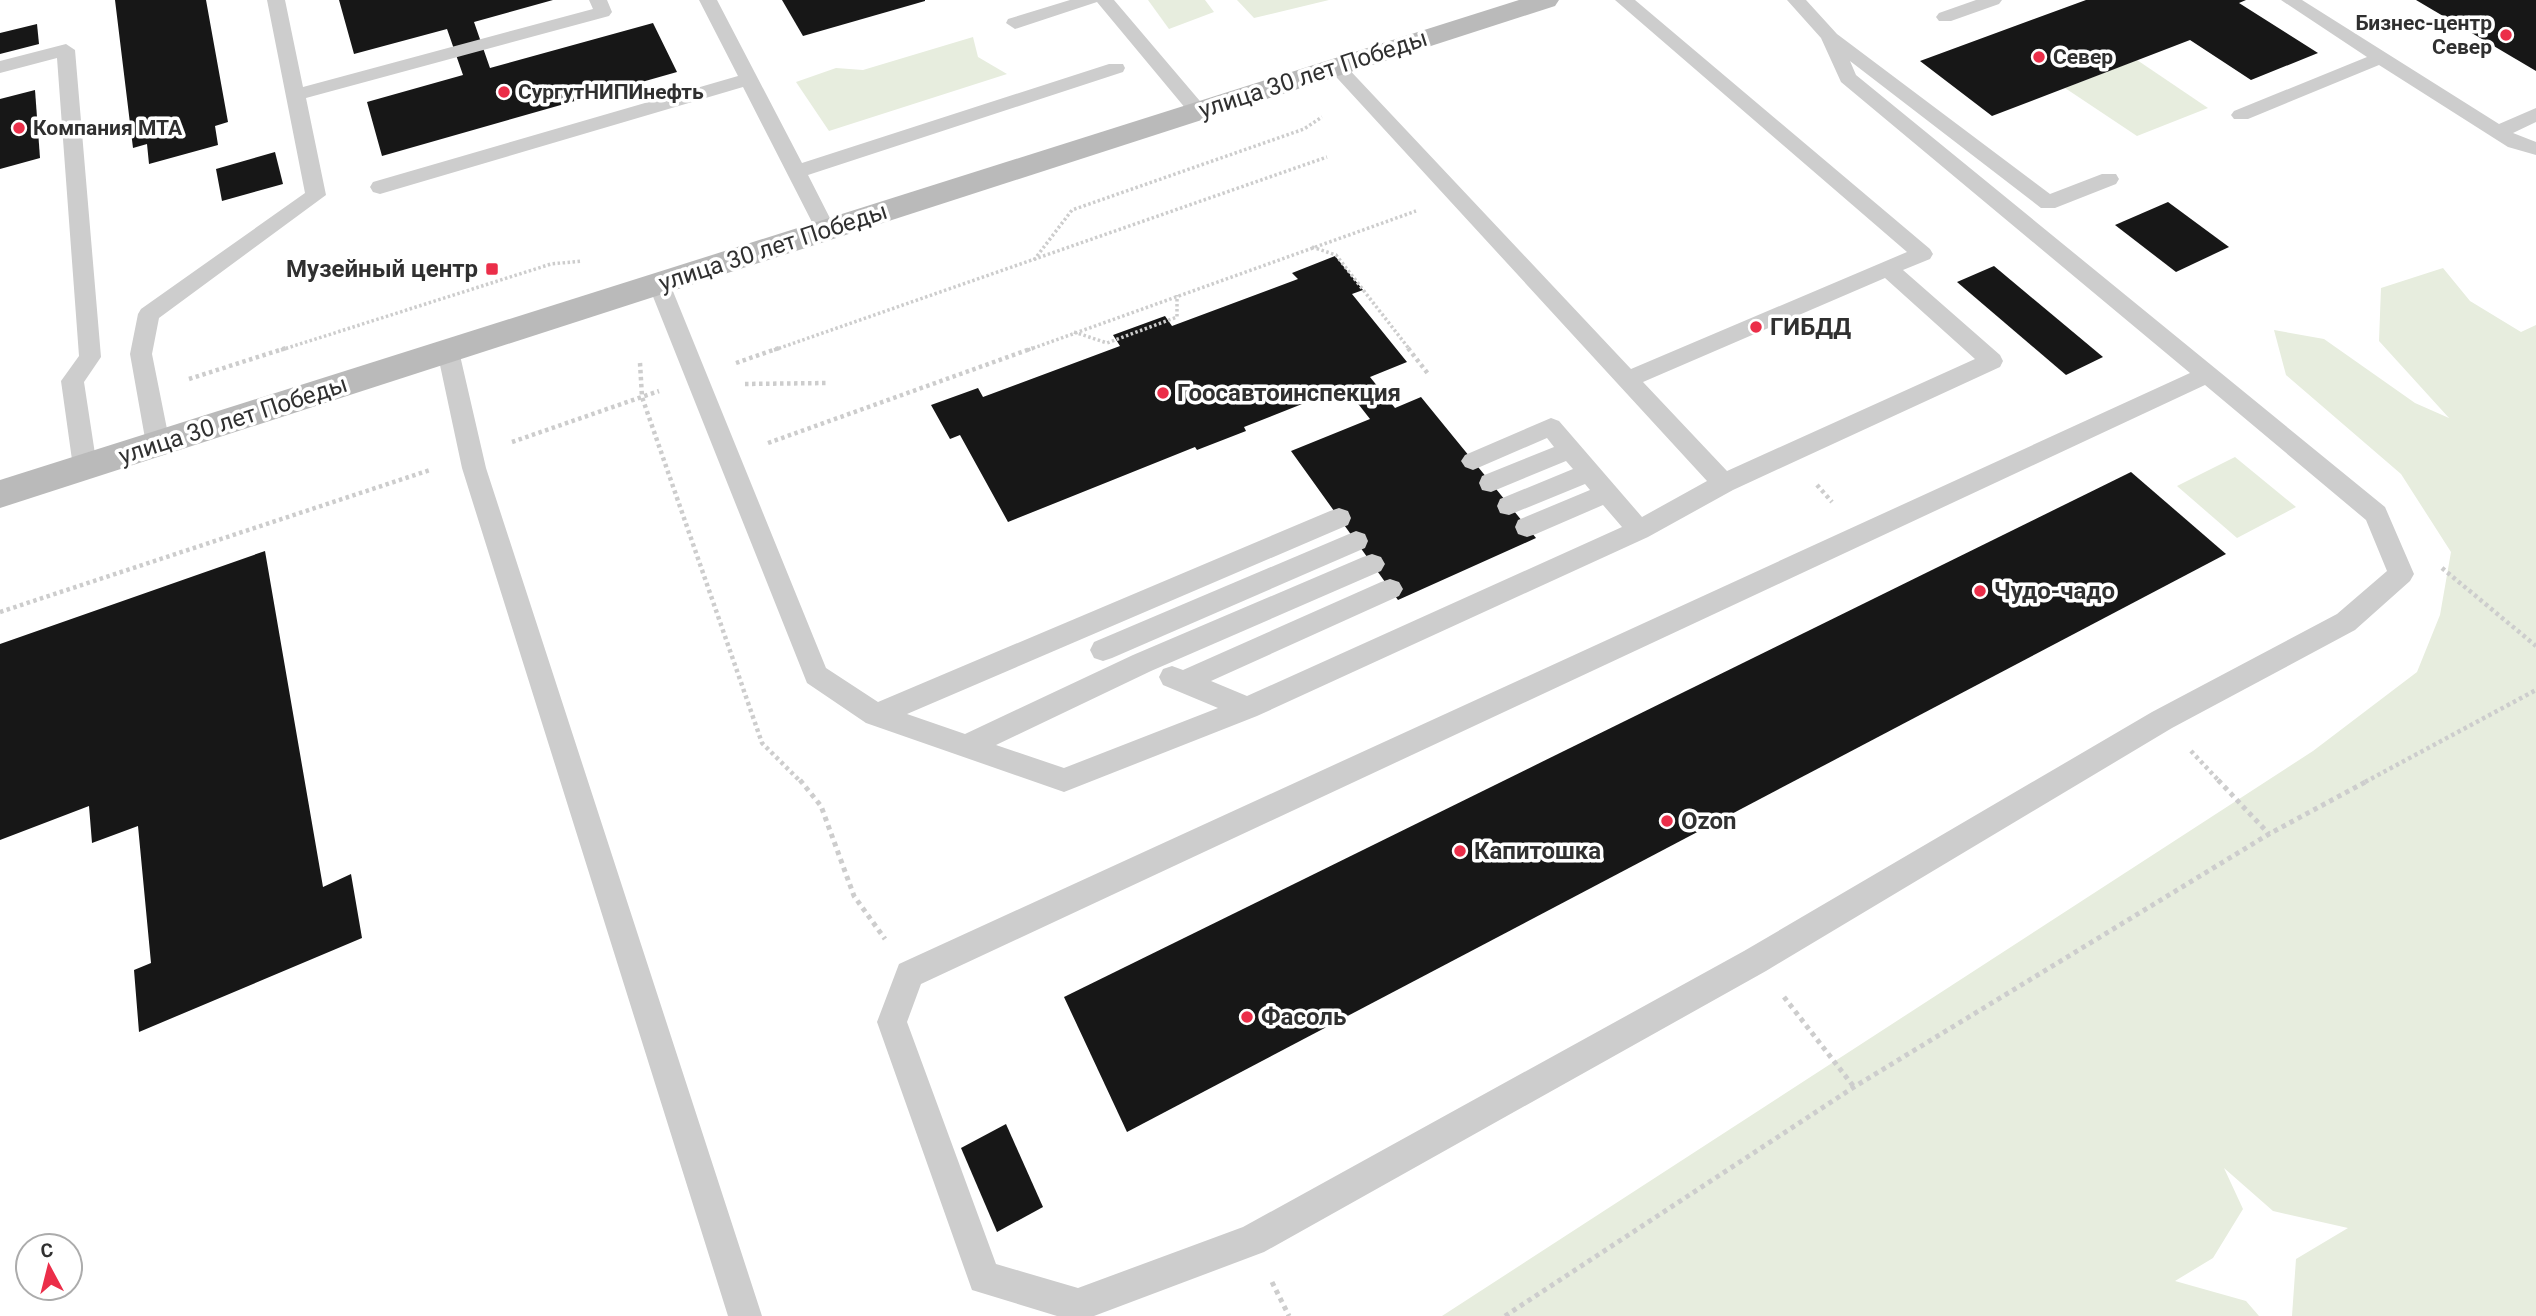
<svg xmlns="http://www.w3.org/2000/svg" width="2536" height="1316" viewBox="0 0 2536 1316" font-family="Roboto,sans-serif">
<style>
.green{fill:#e7edde}
.building{fill:#171717}
.lines{fill:none;stroke-linecap:round;stroke-linejoin:round}
.path-far2{stroke:#cdcdcd;stroke-width:3.5;stroke-dasharray:2.5 2.5;stroke-linecap:butt}
.path-far1{stroke:#cdcdcd;stroke-width:4.5;stroke-dasharray:3.5 3.5;stroke-linecap:butt}
.path{stroke:#cdcdcd;stroke-width:5;stroke-dasharray:4.5 4.5;stroke-linecap:butt}
.lane{fill:#cdcdcd;fill-rule:evenodd}
.secondary{fill:#bababa;fill-rule:evenodd}
.poi-dot{fill:#eb2e49;stroke:#fff;stroke-width:2.5}
.labels{text-anchor:middle;dominant-baseline:central;stroke-width:7;stroke-linejoin:round;paint-order:stroke}
.far-poi-label{font-size:21px;font-weight:bold;fill:#303030;stroke:#fff;text-anchor:start}
.street-label{font-size:24px;fill:#303030;stroke:#fff}
.poi-label{font-size:24px;font-weight:bold;fill:#303030;stroke:#fff;text-anchor:start}
</style>
<rect width="100%" height="100%" fill="#fff"/>
<g class="green">
<polygon points="1148,0 1205,0 1214,12 1169,29"/>
<polygon points="1237,0 1329,0 1254,18"/>
<polygon points="973,37 978,57 1007,74 829,131 796,82 836,68 863,70"/>
<polygon points="2137,60 2208,108 2137,136 2065,88"/>
<polygon points="2443,268 2470,301 2521,332 2536,325 2536,1316 2292,1316 2296,1259 2348,1228 2273,1211 2224,1168 2243,1209 2213,1258 2175,1281 2246,1301 2259,1316 1442,1316 2313,751 2417,672 2440,615 2451,552 2401,474 2286,375 2274,330 2324,339 2415,403 2449,418 2379,341 2381,288"/>
<polygon points="2235,457 2296,507 2237,538 2177,486"/>
</g>
<g class="building">
<polygon points="115,0 206,0 228,122 215,126 218,145 149,164 147,144 133,148"/>
<polygon points="339,0 553,0 474,22 490,68 653,23 677,72 382,156 367,102 463,75 447,29 354,54"/>
<polygon points="782,0 925,0 925,1 803,36"/>
<polygon points="2086,0 2246,0 2239,3 2318,53 2251,80 2190,40 1992,116 1920,61"/>
<polygon points="2416,0 2536,0 2536,71"/>
<polygon points="37,24 39,44 0,54 0,33"/>
<polygon points="35,90 40,158 0,169 0,99"/>
<polygon points="275,152 283,184 222,201 216,169"/>
<polygon points="2168,202 2229,247 2176,272 2115,225"/>
<polygon points="1335,256 1363,290 1352,294 1407,362 1370,377 1395,408 1421,397 1536,538 1398,600 1291,451 1370,419 1345,387 1244,427 1246,431 1197,450 1195,447 1008,522 960,435 950,439 931,405 978,388 983,397 1120,346 1113,335 1165,316 1172,326 1298,279 1292,273"/>
<polygon points="1994,266 2103,357 2066,375 1957,282"/>
<polygon points="2131,472 2226,554 1127,1132 1064,997"/>
<polygon points="265,551 323,887 351,874 362,938 139,1032 134,970 151,963 138,826 92,843 89,806 0,840 0,644"/>
<polygon points="1006,1124 1043,1207 997,1232 961,1148"/>
</g>
<g class="lines">
<g class="path-far2">
<polyline points="1312,247 1336,255 1410,350"/>
<polyline points="1034,260 1072,210 1304,129 1322,117"/>
<polyline points="1074,332 1107,343 1177,317 1177,295"/>
<polyline points="281,350 551,264 582,261"/>
<polyline points="774,350 1327,157"/>
<polyline points="1028,350 1416,211"/>
</g>
<g class="path-far1">
<polyline points="1408,348 1429,375"/>
<polyline points="640,363 642,397 762,743 801,782"/>
<polyline points="736,363 779,348"/>
<polyline points="189,379 286,348"/>
<polyline points="745,384 826,383"/>
<polyline points="512,442 659,391"/>
<polyline points="768,443 1033,348"/>
<polyline points="1817,485 1832,502"/>
<polyline points="2442,568 2536,646"/>
<polyline points="0,612 430,470"/>
<polyline points="2191,751 2220,782"/>
<polyline points="2365,782 2536,690"/>
</g>
<g class="path">
<polyline points="800,780 821,806 854,896 885,939"/>
<polyline points="2218,780 2269,834"/>
<polyline points="1784,997 1854,1087"/>
<polyline points="1272,1282 1289,1316"/>
<polyline points="1505,1316 1854,1087 2269,834 2369,780"/>
</g>
<g class="lane">
<polygon points="267,0 285,0 303,87 593,9 589,0 607,0 612,12 609,16 306,98 326,195 159,318 152,354 170,444 166,450 158,453 150,450 146,444 130,354 138,314 141,309 305,193"/>
<polygon points="699,0 717,0 802,163 1109,64 1123,64 1125,68 1123,72 808,175 836,230 833,235 819,235 816,230 743,87 380,194 373,192 370,187 373,182 738,76"/>
<polygon points="1070,0 1114,0 1205,107 1208,111 1205,115 1191,115 1097,2 1015,29 1006,23 1008,19"/>
<path d="M 1615,0 L 1635,0 L 1930,249 L 1933,254 L 1930,259 L 1903,270 L 2000,355 L 2003,361 L 2000,367 L 1733,490 L 1648,537 L 1257,716 L 1064,792 L 866,723 L 807,683 L 648,284 L 651,279 L 659,277 L 667,279 L 670,284 L 826,668 L 878,702 L 1330,511 L 1339,508 L 1348,511 L 1351,518 L 1348,525 L 907,714 L 965,734 L 1133,655 L 1363,557 L 1372,554 L 1381,557 L 1385,564 L 1381,571 L 1151,671 L 996,745 L 1064,768 L 1218,708 L 1163,685 L 1159,677 L 1163,669 L 1172,666 L 1183,670 L 1381,582 L 1390,579 L 1399,582 L 1403,589 L 1399,596 L 1211,681 L 1247,696 L 1622,527 L 1603,505 L 1536,534 L 1527,537 L 1518,534 L 1515,527 L 1518,520 L 1590,490 L 1585,484 L 1509,515 L 1500,513 L 1497,506 L 1500,499 L 1573,469 L 1566,461 L 1491,492 L 1482,490 L 1479,483 L 1482,476 L 1554,447 L 1547,438 L 1473,470 L 1465,467 L 1461,461 L 1465,455 L 1551,418 L 1559,421 L 1642,517 L 1707,481 L 1327,67 L 1336,61 L 1343,63 L 1631,369 L 1907,252 ZM 1885,278 L 1975,359 L 1727,471 L 1643,382 Z"/>
<path d="M 1787,0 L 1806,0 L 1837,34 L 2050,194 L 2102,174 L 2116,174 L 2119,179 L 2116,184 L 2055,208 L 2041,208 L 1850,61 L 1856,75 L 2385,507 L 2414,574 L 2410,581 L 2355,630 L 2172,728 L 1766,971 L 1264,1252 L 1094,1316 L 1057,1316 L 972,1290 L 877,1022 L 899,964 L 2190,373 L 1841,82 L 1821,38 ZM 2205,385 L 2366,520 L 2387,571 L 2337,614 L 2152,712 L 1744,951 L 1243,1227 L 1078,1288 L 996,1264 L 907,1022 L 921,984 Z"/>
<polygon points="1976,0 2002,0 1999,4 1951,21 1939,21 1936,17 1939,13"/>
<polygon points="2281,0 2302,0 2499,124 2536,108 2536,122 2513,133 2536,142 2536,155 2508,147 2379,65 2248,119 2234,119 2231,115 2234,111 2367,57"/>
<polygon points="66,44 75,50 101,357 84,382 97,467 93,473 85,476 77,473 73,467 61,381 79,356 57,58 0,73 0,61"/>
<polygon points="448,343 456,345 459,351 486,468 762,1316 728,1316 462,468 437,351 440,345"/>
<polygon points="1356,531 1365,534 1368,541 1365,548 1112,658 1103,661 1094,658 1090,650 1094,642"/>
</g>
<polygon class="secondary" points="1519,0 1559,0 1555,6 0,508 0,480"/>
</g>
<g class="poi-dot">
<circle cx="2506" cy="35" r="7"/>
<circle cx="2039" cy="57" r="7"/>
<circle cx="504" cy="92" r="7"/>
<circle cx="19" cy="128" r="7"/>
<rect x="485" y="262" width="14" height="14" rx="3.5"/>
<circle cx="1756" cy="327" r="7"/>
<circle cx="1163" cy="393" r="7"/>
<circle cx="1980" cy="591" r="7"/>
<circle cx="1667" cy="821" r="7"/>
<circle cx="1460" cy="851" r="7"/>
<circle cx="1247" cy="1017" r="7"/>
</g>
<g class="labels">
<g class="far-poi-label">
<text x="2492" y="23" text-anchor="end">Бизнес-центр<tspan x="2492" dy="24">Север</tspan></text>
<text x="2053" y="57">Север</text>
<text x="518" y="92">СургутНИПИнефть</text>
<text x="33" y="128">Компания MTA</text>
</g>
<g class="street-label">
<text transform="translate(1313 74) rotate(-18)">улица 30 лет Победы</text>
<text transform="translate(773 247) rotate(-18)">улица 30 лет Победы</text>
<text transform="translate(233 420) rotate(-18)">улица 30 лет Победы</text>
</g>
<g class="poi-label">
<text x="478" y="269" text-anchor="end">Музейный центр</text>
<text x="1770" y="327">ГИБДД</text>
<text x="1177" y="393">Гоосавтоинспекция</text>
<text x="1994" y="591">Чудо-чадо</text>
<text x="1681" y="821">Ozon</text>
<text x="1474" y="851">Капитошка</text>
<text x="1261" y="1017">Фасоль</text>
</g>
</g>
<g transform="translate(49 1267) rotate(353)"><circle r="33" fill="#ffffff" stroke="#acacac" stroke-width="2"/>
<path d="M0-5L12 26L0 18L-12 26Z" fill="#eb2e49"/>
<text y="-10" font-size="19" font-weight="bold" text-anchor="middle" fill="#303030">С</text>
</g>
</svg>
